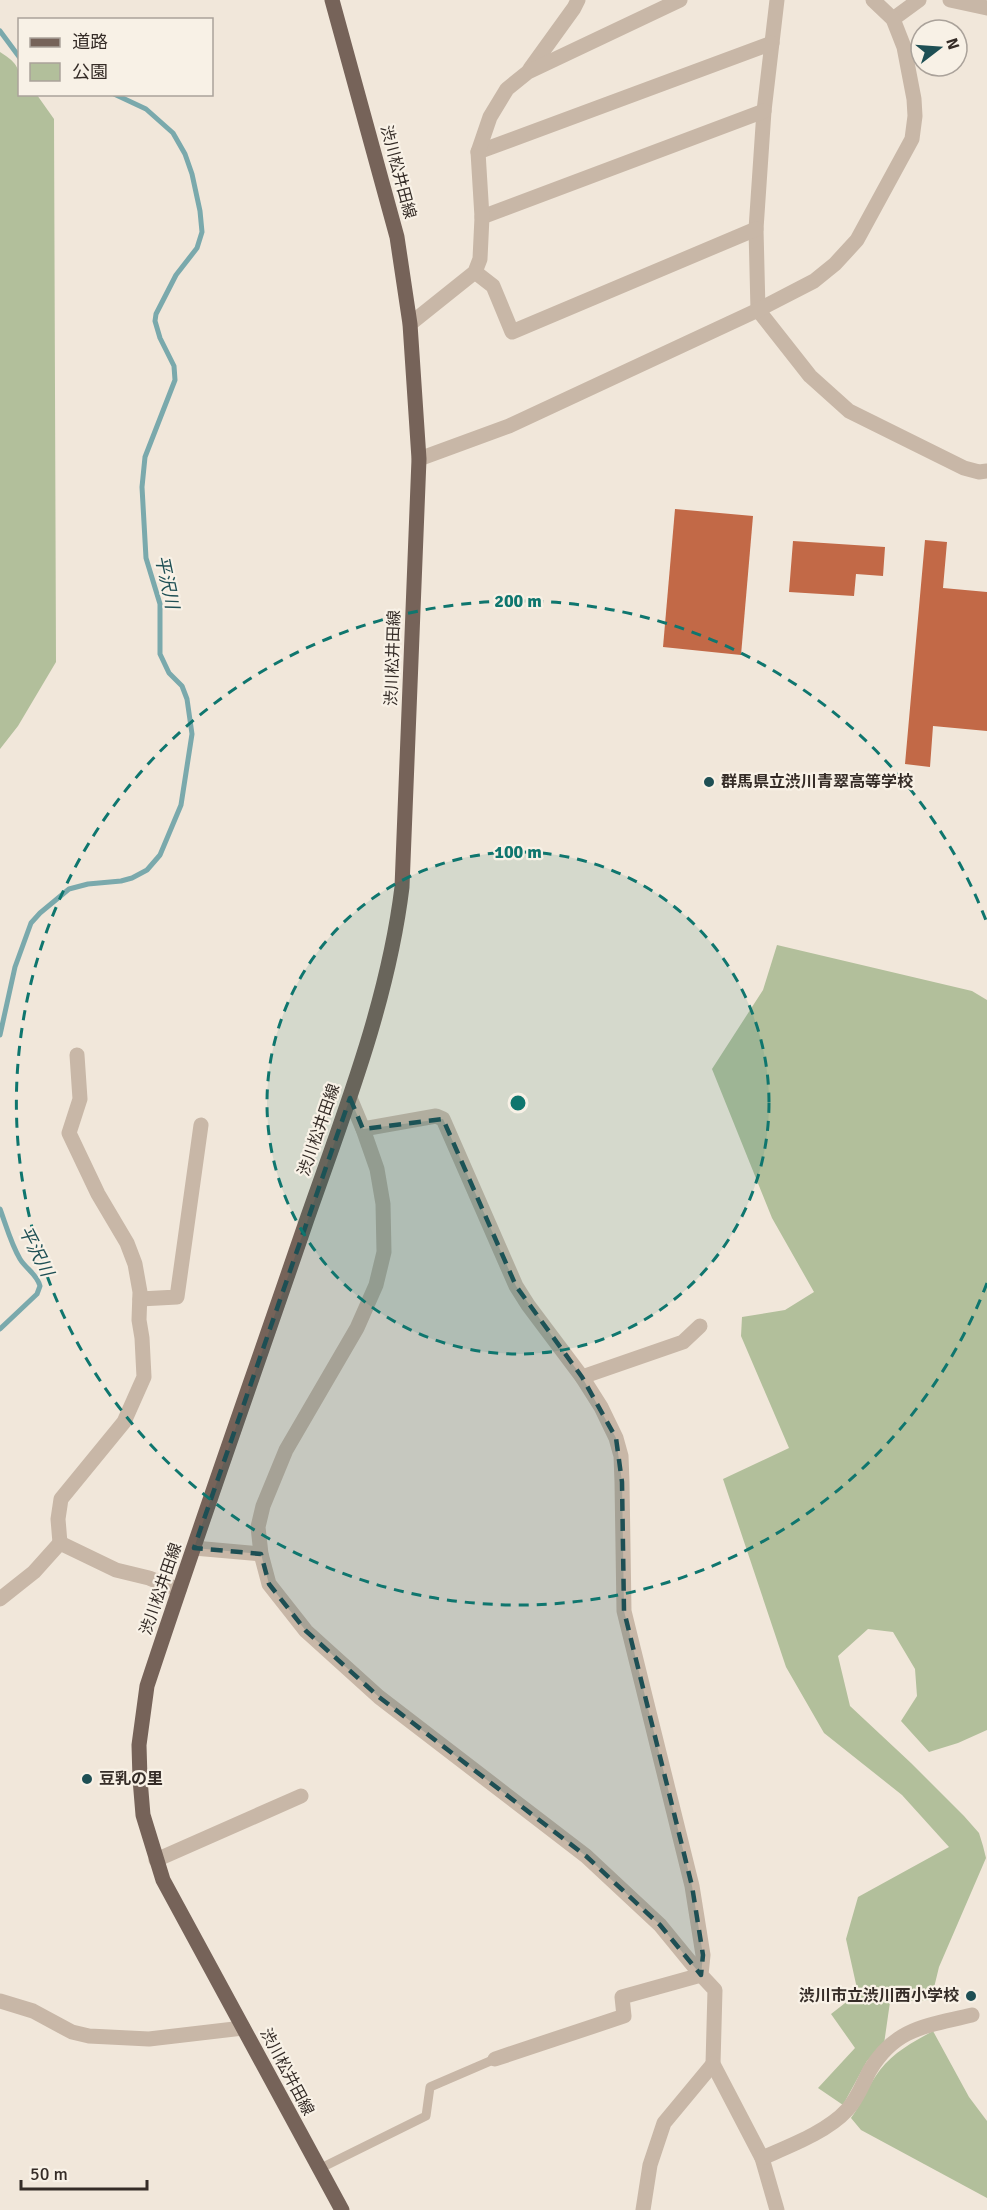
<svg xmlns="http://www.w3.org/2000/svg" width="987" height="2210" viewBox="0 0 987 2210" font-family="Signika,'Noto Sans JP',sans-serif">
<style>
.green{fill:#b2bf9b}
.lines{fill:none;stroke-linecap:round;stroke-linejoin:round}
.stream{stroke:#7aa9ac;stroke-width:5}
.building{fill:#c26947}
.lane{stroke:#c8b7a7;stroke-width:9}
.street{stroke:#c8b7a7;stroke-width:15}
.primary{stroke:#766359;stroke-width:15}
.marked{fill:#1e4f54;fill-opacity:0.2;stroke:#1e4f54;stroke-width:4.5;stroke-dasharray:12 8;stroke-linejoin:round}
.ring{fill:none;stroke:#0f766e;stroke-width:3;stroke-dasharray:10 8}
.poi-dot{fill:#1e4f54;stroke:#f8f1e6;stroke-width:2}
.labels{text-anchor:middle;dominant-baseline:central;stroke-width:4.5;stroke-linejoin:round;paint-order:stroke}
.street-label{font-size:16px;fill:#352c27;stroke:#f8f1e6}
.poi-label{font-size:16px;font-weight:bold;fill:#352c27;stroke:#f8f1e6;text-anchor:start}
.water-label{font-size:18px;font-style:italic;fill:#1e4f54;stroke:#f8f1e6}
.centre{fill:#0f766e;stroke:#f8f1e6;stroke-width:3}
.ring-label{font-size:18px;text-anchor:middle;font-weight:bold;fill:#0f766e;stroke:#f8f1e6;stroke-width:4.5;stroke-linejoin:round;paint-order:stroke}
</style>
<rect width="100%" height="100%" fill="#f1e7da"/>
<g class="green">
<path d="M 0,52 C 21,65 20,71 20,94 L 37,95 L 54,119 L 56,662 L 18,726 L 0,749 Z"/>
<polygon points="777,945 972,991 987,1000 987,1730 958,1743 929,1752 901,1721 917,1696 915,1669 893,1632 868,1629 838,1656 850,1706 911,1763 964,1816 979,1833 983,1846 986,1858 939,1967 931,2000 890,2002 884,2044 867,2061 843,2105 818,2088 855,2048 831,2014 858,1993 846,1939 858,1897 949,1847 902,1795 824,1733 786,1667 723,1479 789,1448 741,1336 742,1317 785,1310 814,1292 772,1218 712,1069 763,990"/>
<path d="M 933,2031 L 969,2097 L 987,2121 L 987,2198 L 861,2130 L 851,2118 C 862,2103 869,2084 880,2070 C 894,2052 913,2042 933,2031 Z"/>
</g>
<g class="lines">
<g class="stream">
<polyline points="0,31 20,58"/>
<polyline points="0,1035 15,967 31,923 40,913 69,889 88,884 121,881 132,878 147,870 160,855 181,805 192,734 187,699 182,686 169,673 160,654 160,604 146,558 142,487 145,457 175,380 174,366 160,338 155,321 156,314 176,275 197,248 202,232 200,211 192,174 185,154 173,133 146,109 114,94"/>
<path d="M 0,1209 C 6,1225 11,1244 20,1259 C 26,1269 37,1274 40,1286 L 37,1294 L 0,1329"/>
</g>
</g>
<g class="building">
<polygon points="675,509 753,516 741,655 663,647"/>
<polygon points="925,540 947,542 943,588 987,592 987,731 933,726 930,767 905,764"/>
<polygon points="793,541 885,547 883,576 856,574 854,596 789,592"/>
</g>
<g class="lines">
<polyline class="lane" points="319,2169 426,2116 430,2087 495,2059"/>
<g class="street">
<polyline points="777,0 764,111 756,229 758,310 810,376 849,411 964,468 979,472 987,471"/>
<polyline points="950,0 987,8"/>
<polyline points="893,19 919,0"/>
<polyline points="530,69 574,8 578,0"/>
<polyline points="478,152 772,43"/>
<polyline points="482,217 764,111"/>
<polyline points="475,272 493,286 512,332 756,229"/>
<polyline points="410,324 475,272 480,259 482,217 478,152 490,117 507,89 528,72 680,0"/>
<polyline points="419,459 509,426 758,310 814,281 835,264 857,240 912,139 915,116 914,99 904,47 893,19 873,0"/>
<polyline points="350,1098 363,1129 377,1169 383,1204 384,1252 376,1285 357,1328 286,1450 263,1506 258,1527 261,1554 269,1584 306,1631 379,1697 586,1856 660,1925 701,1975 622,1997 624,2016 495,2059"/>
<polyline points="363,1129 436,1116 443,1119 516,1286 528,1305 582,1377 601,1407 616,1438 621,1456 622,1482 624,1611 692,1886 703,1955 701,1975 715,1990 713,2064 762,2158 777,2210"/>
<polyline points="140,1299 177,1297 201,1125"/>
<polyline points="582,1377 683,1342 700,1326"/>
<polyline points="60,1543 58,1519 61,1499 124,1422 144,1377 142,1338 139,1320 140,1292 135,1264 127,1243 98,1194 69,1133 80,1099 77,1055"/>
<polyline points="194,1548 261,1554"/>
<polyline points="0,1599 34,1572 60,1543 116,1570 149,1578 179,1590"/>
<polyline points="156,1860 301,1796"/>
<polyline points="0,2001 33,2011 72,2032 89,2036 149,2039 243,2028"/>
<path d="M 762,2158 C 789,2146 827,2132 847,2110 C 857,2100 863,2083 870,2070 C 896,2027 927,2026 972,2015"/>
<polyline points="643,2210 650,2165 664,2123 713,2064"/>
</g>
<path class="primary" d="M 332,0 L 397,237 L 410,324 L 419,459 L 402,887 C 388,1002 344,1113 306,1222 C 253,1377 198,1531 147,1686 L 139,1745 L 140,1779 L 143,1815 L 163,1880 L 342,2210"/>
</g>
<path class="marked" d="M 350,1098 L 363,1129 L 443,1119 L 516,1286 L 582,1377 L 616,1438 L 622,1482 L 624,1611 L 692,1886 L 703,1955 L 701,1975 L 660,1925 L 586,1856 L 379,1697 L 306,1631 L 269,1584 L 261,1554 L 194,1548 Z"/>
<circle cx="518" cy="1103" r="251" fill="#0f766e" fill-opacity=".12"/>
<g class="ring">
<circle cx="518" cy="1103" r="251"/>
<path d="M987 1283A502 502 0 1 1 987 923"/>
</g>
<g class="poi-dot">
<circle cx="709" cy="782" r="6"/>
<circle cx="87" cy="1779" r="6"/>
<circle cx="971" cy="1996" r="6"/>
</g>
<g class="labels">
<g class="street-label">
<text transform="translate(398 172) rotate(75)">渋川松井田線</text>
<text transform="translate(393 658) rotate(-88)">渋川松井田線</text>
<text transform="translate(319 1130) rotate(-71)">渋川松井田線</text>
<text transform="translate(161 1589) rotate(-71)">渋川松井田線</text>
<text transform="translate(287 2072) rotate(62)">渋川松井田線</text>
</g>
<g class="poi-label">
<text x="721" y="782">群馬県立渋川青翠高等学校</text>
<text x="99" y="1779">豆乳の里</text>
<text x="959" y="1996" text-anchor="end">渋川市立渋川西小学校</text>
</g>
<g class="water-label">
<text transform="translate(167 582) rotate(78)">平沢川</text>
<text transform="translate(36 1251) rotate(63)">平沢川</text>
</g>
</g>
<circle cx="518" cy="1103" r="9" class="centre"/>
<g class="ring-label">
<text x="518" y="607">200 m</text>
<text x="518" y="858">100 m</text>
</g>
<rect x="18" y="18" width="195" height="78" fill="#f8f1e6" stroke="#aaa29a" stroke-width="1.5"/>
<rect x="30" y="38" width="30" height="9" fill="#766359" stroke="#aaa29a" stroke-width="1.5"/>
<text x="72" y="48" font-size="18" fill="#352c27">道路</text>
<rect x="30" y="63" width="30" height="18" fill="#b2bf9b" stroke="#aaa29a" stroke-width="1.5"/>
<text x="72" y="78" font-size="18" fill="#352c27">公園</text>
<g transform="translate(939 48) rotate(73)"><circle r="28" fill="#f8f1e6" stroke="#aaa29a" stroke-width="1.5"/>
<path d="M0-4.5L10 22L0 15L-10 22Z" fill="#1e4f54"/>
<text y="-9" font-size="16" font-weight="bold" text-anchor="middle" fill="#352c27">N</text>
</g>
<path d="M21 2180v9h126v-9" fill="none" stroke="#352c27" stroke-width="3"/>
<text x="30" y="2180" font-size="18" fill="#352c27" stroke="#f8f1e6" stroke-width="4.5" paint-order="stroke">50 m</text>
</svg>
